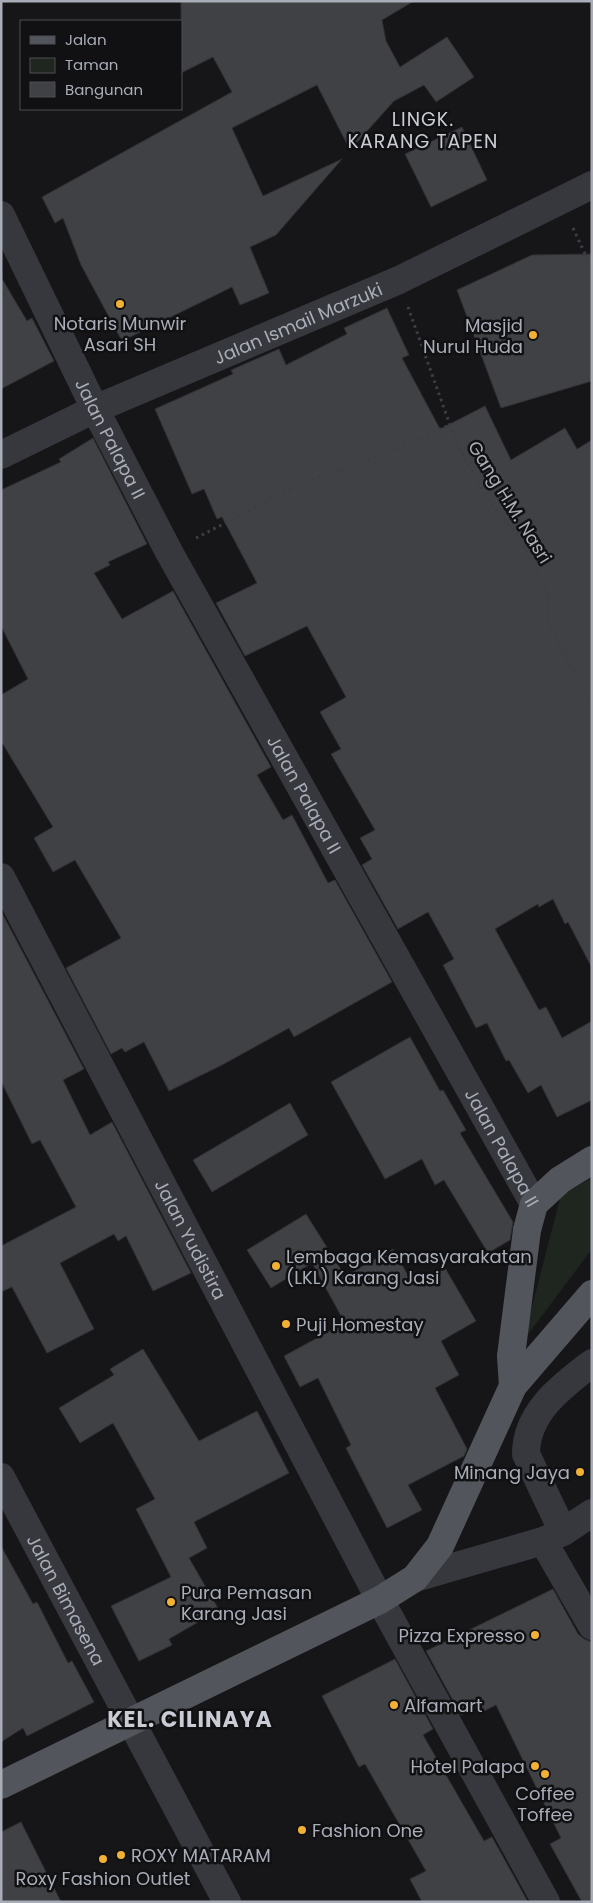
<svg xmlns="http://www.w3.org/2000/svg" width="593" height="1903" viewBox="0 0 593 1903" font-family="Poppins,sans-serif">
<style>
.green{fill:#1e261f}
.building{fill:#404145;stroke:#303034}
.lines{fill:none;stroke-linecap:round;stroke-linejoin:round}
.path{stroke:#3d3f44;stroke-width:3;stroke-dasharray:2.5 4;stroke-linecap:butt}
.minor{stroke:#37383d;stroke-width:28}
.major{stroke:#53555c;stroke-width:28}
.poi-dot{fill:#f2b134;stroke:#111113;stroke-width:2}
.labels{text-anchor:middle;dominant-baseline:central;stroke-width:5;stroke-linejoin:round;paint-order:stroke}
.poi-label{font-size:18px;fill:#a8adb8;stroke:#111113;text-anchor:start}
.street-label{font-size:18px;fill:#a8adb8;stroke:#111113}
.neighbourhood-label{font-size:19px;letter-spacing:1px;fill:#c9ccd4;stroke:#111113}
.district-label{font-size:22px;font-weight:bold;letter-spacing:1px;fill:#c9ccd4;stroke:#111113}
</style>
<rect width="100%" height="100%" fill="#161618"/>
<polygon class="green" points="592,1178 592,1249 523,1341 561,1195"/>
<g class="building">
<polygon points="181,1 414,1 382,20 386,41 400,67 447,37 474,77 436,102 424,85 394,101 350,150 317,85 232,128 263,196 342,159 276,235 250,247 269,293 240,305 232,287 122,341 81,265 63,218 55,223 42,197 232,92 213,57 181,73"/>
<polygon points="462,127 487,180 431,207 405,154"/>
<polygon points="592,254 592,381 501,408 457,290 532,255"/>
<polygon points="1,277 27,321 32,318 54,361 1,389"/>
<polygon points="387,308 409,355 402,358 440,429 485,406 511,460 565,428 577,449 592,440 592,968 568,922 565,924 553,899 539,907 538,904 495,929 539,1010 546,1007 562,1038 592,1021 592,1100 557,1117 541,1085 528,1093 509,1060 506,1061 487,1023 476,1028 443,965 454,959 428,912 398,929 362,865 372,859 360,838 375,830 331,754 341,749 320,712 346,697 307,626 245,656 216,603 257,583 222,517 217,519 204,489 192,494 155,409 233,374 231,370 279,349 286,365 347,334 344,328"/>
<polygon points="93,438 147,544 108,562 110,565 94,573 122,619 173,591 271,767 257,775 283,820 292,815 328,883 335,880 392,982 294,1037 289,1028 222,1065 169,1091 144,1042 125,1052 122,1048 111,1054 66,968 121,938 75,860 53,872 34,838 53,827 1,741 1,695 28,679 1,626 1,490 61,462 59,459"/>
<polygon points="1,911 84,1069 63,1080 90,1135 112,1122 191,1273 153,1291 126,1236 118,1241 114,1234 60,1263 94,1329 47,1353 12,1287 1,1292 1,1246 76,1207 40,1140 32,1144 1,1081"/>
<polygon points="410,1037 440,1091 443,1090 466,1130 460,1133 513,1222 510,1240 488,1253 444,1180 435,1185 422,1159 385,1179 331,1082"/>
<polygon points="290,1103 308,1135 212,1192 193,1160"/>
<polygon points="306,1214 345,1276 393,1249 414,1286 445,1268 476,1321 441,1341 459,1375 435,1388 467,1449 464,1456 408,1485 422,1510 387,1528 346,1448 351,1445 318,1378 300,1387 284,1356 345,1323 312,1263 271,1288 247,1250"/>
<polygon points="143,1349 199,1441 257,1411 289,1473 194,1522 207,1548 189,1558 219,1610 169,1639 172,1645 139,1661 111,1606 171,1577 136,1509 155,1499 113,1423 80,1443 59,1408 114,1375 110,1369"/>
<polygon points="1,1546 33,1604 37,1602 68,1663 72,1661 94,1702 27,1736 23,1728 1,1742"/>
<polygon points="553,1589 578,1634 584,1639 592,1642 592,1902 582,1902 550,1844 561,1838 496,1705 484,1711 481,1705 461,1715 426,1651"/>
<polygon points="395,1659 433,1729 423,1735 484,1841 492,1837 528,1902 422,1902 410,1879 426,1871 365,1764 359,1767 322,1696"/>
<polygon points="21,1822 61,1902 1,1902 1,1832"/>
</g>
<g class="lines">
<g class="path">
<polyline points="573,228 592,269"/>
<path d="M 408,307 L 450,425 L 464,458 L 492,505 L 520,539 L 547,591 C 550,602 546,612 549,623 L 576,679 L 592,706"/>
<polyline points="196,538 305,482 385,454 450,425"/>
</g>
<g class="minor">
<path id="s1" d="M 1,215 L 95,409 L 169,552 L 534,1204"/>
<path id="s2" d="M 1,455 L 95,409 L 399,280 L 592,185"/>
<path id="s3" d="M 1,877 L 380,1600 L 546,1902"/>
<path id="s4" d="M 1,1477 L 227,1902"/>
<path d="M 563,1532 L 526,1454 C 526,1412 562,1386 592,1363"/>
<polyline points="543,1541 592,1626"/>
<polyline points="415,1578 543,1541 563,1532 592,1513"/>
</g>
<g class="major">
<polyline points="513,1386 511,1356 527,1230 534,1204 560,1180 592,1160"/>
<polyline points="1,1785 380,1600 415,1578 440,1546 513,1386 592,1294"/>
</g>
</g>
<g class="poi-dot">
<circle cx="120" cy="304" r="5"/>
<circle cx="533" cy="335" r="5"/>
<circle cx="276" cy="1266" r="5"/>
<circle cx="286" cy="1324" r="5"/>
<circle cx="580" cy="1472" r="5"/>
<circle cx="171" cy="1602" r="5"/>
<circle cx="535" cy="1635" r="5"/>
<circle cx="394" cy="1705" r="5"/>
<circle cx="535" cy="1766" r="5"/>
<circle cx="545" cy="1774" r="5"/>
<circle cx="302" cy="1830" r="5"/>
<circle cx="121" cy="1855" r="5"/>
<circle cx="103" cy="1859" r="5"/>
</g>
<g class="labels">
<g class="poi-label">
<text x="120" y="323" text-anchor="middle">Notaris Munwir<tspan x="120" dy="21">Asari SH</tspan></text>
<text x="523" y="325" text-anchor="end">Masjid<tspan x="523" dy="21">Nurul Huda</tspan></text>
<text x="286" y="1256">Lembaga Kemasyarakatan<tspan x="286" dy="21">(LKL) Karang Jasi</tspan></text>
<text x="296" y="1324">Puji Homestay</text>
<text x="570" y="1472" text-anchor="end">Minang Jaya</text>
<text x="181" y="1592">Pura Pemasan<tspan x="181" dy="21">Karang Jasi</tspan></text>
<text x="525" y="1635" text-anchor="end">Pizza Expresso</text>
<text x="404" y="1705">Alfamart</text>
<text x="525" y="1766" text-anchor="end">Hotel Palapa</text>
<text x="545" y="1793" text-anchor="middle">Coffee<tspan x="545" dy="21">Toffee</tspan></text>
<text x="312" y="1830">Fashion One</text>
<text x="131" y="1855">ROXY MATARAM</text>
<text x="103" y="1878" text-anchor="middle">Roxy Fashion Outlet</text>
</g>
<g class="street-label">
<text stroke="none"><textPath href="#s2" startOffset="325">Jalan Ismail Marzuki</textPath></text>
<text stroke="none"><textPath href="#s1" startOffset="249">Jalan Palapa II</textPath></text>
<text transform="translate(510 502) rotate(58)">Gang H.M. Nasri</text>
<text stroke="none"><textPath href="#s1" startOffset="654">Jalan Palapa II</textPath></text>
<text stroke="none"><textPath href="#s1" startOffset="1059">Jalan Palapa II</textPath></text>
<text stroke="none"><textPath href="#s3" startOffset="409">Jalan Yudistira</textPath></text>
<text stroke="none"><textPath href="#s4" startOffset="139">Jalan Bimasena</textPath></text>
</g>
<g class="neighbourhood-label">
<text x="423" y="119">LINGK.<tspan x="423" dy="22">KARANG TAPEN</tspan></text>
</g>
<g class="district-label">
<text x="190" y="1719">KEL. CILINAYA</text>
</g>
</g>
<rect width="593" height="1903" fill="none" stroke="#a8adb8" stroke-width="5"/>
<rect x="20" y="20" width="162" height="90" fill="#111113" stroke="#4d4f55"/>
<rect x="30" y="36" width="25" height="8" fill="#53555c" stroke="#4d4f55"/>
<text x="65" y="45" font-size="15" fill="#a8adb8">Jalan</text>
<rect x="30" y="58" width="25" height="15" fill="#1e261f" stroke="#4d4f55"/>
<text x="65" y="70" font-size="15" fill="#a8adb8">Taman</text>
<rect x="30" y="82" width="25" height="15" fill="#404145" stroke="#4d4f55"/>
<text x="65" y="95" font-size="15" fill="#a8adb8">Bangunan</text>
</svg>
